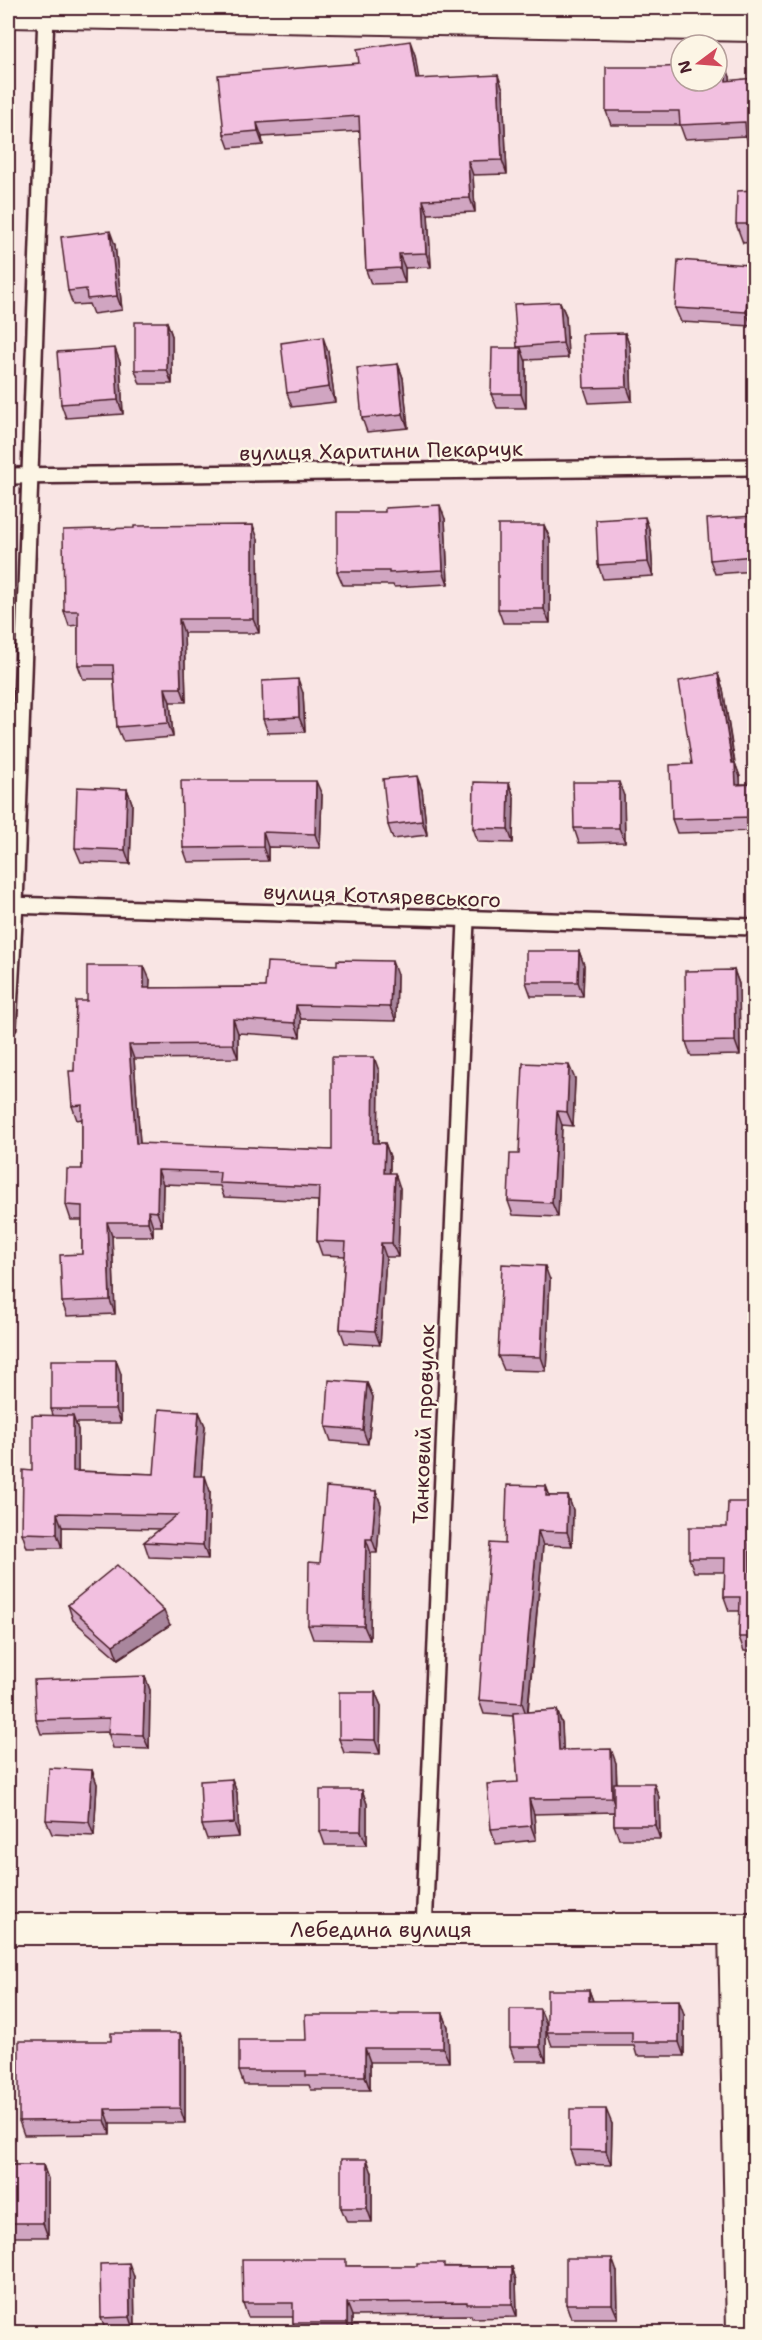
<svg xmlns="http://www.w3.org/2000/svg" width="762" height="2340" viewBox="0 0 762 2340" font-family="'Shantell Sans',sans-serif">
<style>
.lines{fill:none;stroke-linecap:round;stroke-linejoin:round}
.lane-casing{stroke:#4a1f2b;stroke-width:20}
.street-casing{stroke:#4a1f2b;stroke-width:34}
.lane{stroke:#fcf5e5;stroke-width:15}
.street{stroke:#fcf5e5;stroke-width:30}
.wall{fill:#d0a5c1;stroke:#4a1f2b;stroke-width:1.5}
.shaded-wall{fill:#a9869d;stroke:#4a1f2b;stroke-width:1.5}
.building{fill:#f2c0e0;stroke:#4a1f2b;stroke-width:1.5}
.labels{text-anchor:middle;dominant-baseline:central;stroke-width:5;stroke-linejoin:round;paint-order:stroke}
.street-label{font-size:21px;fill:#4a1f2b;stroke:#fcf5e5}
</style>
<rect width="100%" height="100%" fill="#f9e5e4"/>
<filter id="ink" filterUnits="userSpaceOnUse"><feTurbulence type="fractalNoise" baseFrequency=".0167" numOctaves="2"/><feDisplacementMap in="SourceGraphic" scale="12" xChannelSelector="R" yChannelSelector="G"/><feConvolveMatrix kernelMatrix="1 2 1 2 8 2 1 2 1" color-interpolation-filters="sRGB"/></filter>
<g filter="url(#ink)">
<g class="lines">
<g class="lane-casing">
<g id="lane">
<polyline points="8,476 754,467"/>
<polyline points="8,905 754,927"/>
<polyline points="8,1027 15,905 46,13"/>
<polyline points="424,1931 466,920"/>
</g>
</g>
<g class="street-casing">
<g id="street">
<polyline points="8,12 754,26"/>
<polyline points="8,1929 754,1929"/>
<polyline points="734,1929 742,2332"/>
</g>
</g>
<use href="#lane" class="lane"/>
<use href="#street" class="street"/>
</g>
<g class="wall">
<polygon points="415,55 418,79 503,89 507,174 473,175 475,212 428,214 431,267 405,268 405,283 371,284 366,270 360,131 262,137 263,145 229,148 224,134 359,63"/>
<polygon points="730,77 730,81 754,78 754,150 752,151 746,136 685,139 680,125 611,125 606,111"/>
<polygon points="754,190 754,242 743,243 736,224"/>
<polygon points="115,245 122,310 93,314 89,304 73,305 68,291"/>
<polygon points="754,279 752,326 681,322 675,308"/>
<polygon points="560,302 566,316 568,358 526,360 526,408 497,408 491,394 517,348 517,347"/>
<polygon points="167,322 172,336 172,384 140,384 135,370"/>
<polygon points="625,333 630,347 632,401 589,403 584,388"/>
<polygon points="328,352 335,402 292,407 287,393"/>
<polygon points="120,362 123,414 66,418 61,404"/>
<polygon points="398,364 403,378 408,428 367,432 362,418"/>
<polygon points="754,516 754,571 715,574 710,560"/>
<polygon points="445,519 448,584 394,587 393,585 343,585 337,571"/>
<polygon points="544,525 550,539 550,623 503,623 498,609"/>
<polygon points="650,531 653,576 603,579 598,565"/>
<polygon points="258,539 259,633 184,633 186,702 170,702 173,737 123,741 117,727 114,679 83,679 78,665 78,625 69,626 64,611"/>
<polygon points="718,674 723,689 735,763 740,777 740,784 754,784 754,831 677,833 672,819 692,764"/>
<polygon points="303,693 305,732 268,733 263,719"/>
<polygon points="509,783 514,797 513,843 478,842 473,828"/>
<polygon points="127,789 132,803 130,864 81,862 75,848"/>
<polygon points="422,790 427,835 393,839 388,825"/>
<polygon points="322,795 320,848 268,847 268,861 188,862 183,848"/>
<polygon points="624,796 625,842 579,843 574,828"/>
<polygon points="579,951 584,965 583,996 531,996 526,982"/>
<polygon points="734,970 739,984 740,1055 691,1056 686,1042"/>
<polygon points="397,975 396,1021 301,1019 300,1037 238,1033 238,1058 134,1059 140,1144 332,1150 379,1071 378,1143 385,1143 390,1157 390,1173 400,1188 398,1257 386,1257 380,1345 345,1343 340,1329 345,1256 322,1255 317,1241 318,1201 224,1197 220,1186 163,1184 162,1226 153,1226 153,1236 112,1236 115,1314 67,1316 62,1302 82,1254 82,1220 71,1220 66,1205 82,1169 82,1119 77,1120 72,1106 74,1071 87,1001 150,980 149,988 265,987"/>
<polygon points="575,1079 573,1126 562,1125 558,1217 513,1215 508,1201 519,1154"/>
<polygon points="550,1280 546,1371 504,1370 498,1356"/>
<polygon points="121,1374 121,1423 76,1423 78,1430 78,1471 154,1474 199,1412 205,1426 201,1476 210,1491 208,1559 149,1557 144,1542 160,1529 62,1527 62,1548 27,1548 22,1533 32,1471 53,1415 51,1409"/>
<polygon points="367,1383 373,1397 368,1444 331,1441 326,1427"/>
<polygon points="546,1486 550,1496 568,1496 573,1510 572,1546 543,1545 528,1712 557,1710 562,1724 563,1750 616,1763 617,1783 659,1797 660,1839 619,1839 614,1825 614,1812 534,1814 536,1840 496,1844 491,1829 518,1782 513,1716 484,1714 479,1700 505,1544"/>
<polygon points="376,1491 381,1505 377,1553 371,1553 370,1640 313,1639 308,1625"/>
<polygon points="749,1502 754,1517 754,1651 744,1651 739,1637 740,1611 729,1611 724,1597 725,1572 694,1572 689,1558 727,1527"/>
<polygon points="68,1605 170,1625 118,1659 73,1620"/>
<polygon points="145,1676 150,1690 149,1749 113,1748 108,1732 41,1734 36,1720"/>
<polygon points="375,1692 381,1706 380,1754 344,1753 339,1739"/>
<polygon points="92,1770 97,1784 94,1836 52,1834 46,1820"/>
<polygon points="232,1779 237,1793 239,1837 207,1839 202,1825"/>
<polygon points="362,1790 367,1804 367,1845 325,1845 320,1831"/>
<polygon points="589,1990 593,2001 684,2014 684,2056 637,2056 634,2046 552,2046 547,2032"/>
<polygon points="443,2013 448,2027 449,2062 370,2062 370,2090 311,2090 309,2085 244,2085 239,2071 306,2040 399,2015"/>
<polygon points="546,2023 546,2061 515,2061 510,2047"/>
<polygon points="185,2047 185,2123 110,2123 110,2134 24,2135 19,2121"/>
<polygon points="612,2124 611,2165 575,2164 570,2150"/>
<polygon points="8,2165 43,2165 48,2179 48,2237 9,2237 8,2232"/>
<polygon points="372,2173 372,2222 347,2222 341,2208"/>
<polygon points="349,2266 512,2267 516,2280 517,2317 472,2318 471,2315 352,2316 352,2332 297,2332 293,2323 293,2317 248,2317 243,2303"/>
<polygon points="617,2272 618,2318 571,2318 566,2304"/>
<polygon points="134,2277 135,2332 106,2332 101,2318"/>
</g>
<g class="shaded-wall">
<polygon points="410,41 415,55 421,93 416,79"/>
<polygon points="725,63 730,77 731,95 726,81"/>
<polygon points="498,75 503,89 507,174 502,160"/>
<polygon points="257,123 262,137 263,145 258,131"/>
<polygon points="8,144 12,156 8,260"/>
<polygon points="468,161 473,175 475,212 470,198"/>
<polygon points="423,200 428,214 431,267 426,253"/>
<polygon points="110,231 115,245 122,310 117,296"/>
<polygon points="399,254 405,268 405,283 400,268"/>
<polygon points="749,265 754,279 752,326 746,312"/>
<polygon points="560,302 566,316 568,358 563,343"/>
<polygon points="167,322 172,336 172,384 167,370"/>
<polygon points="625,333 630,347 632,401 627,387"/>
<polygon points="323,337 328,352 335,402 329,387"/>
<polygon points="115,348 120,362 123,414 118,400"/>
<polygon points="521,348 526,362 526,408 521,394"/>
<polygon points="398,364 403,378 408,428 403,414"/>
<polygon points="440,505 445,519 448,584 443,570"/>
<polygon points="645,517 650,531 653,576 648,562"/>
<polygon points="253,525 258,539 259,633 253,619"/>
<polygon points="544,525 550,539 550,623 544,609"/>
<polygon points="179,619 184,633 186,702 181,688"/>
<polygon points="718,674 723,689 735,766 735,763 740,777 741,799 736,785"/>
<polygon points="298,679 303,693 305,732 299,717"/>
<polygon points="165,688 170,702 173,737 168,723"/>
<polygon points="417,776 422,790 427,835 422,821"/>
<polygon points="316,781 322,795 320,848 315,834"/>
<polygon points="619,782 624,796 625,842 619,828"/>
<polygon points="509,783 514,797 513,843 508,829"/>
<polygon points="127,789 132,803 130,864 125,850"/>
<polygon points="263,832 268,847 268,861 263,847"/>
<polygon points="579,951 584,965 583,996 578,982"/>
<polygon points="392,961 397,975 396,1021 390,1007"/>
<polygon points="144,966 150,980 149,1003 144,988"/>
<polygon points="734,970 739,984 740,1055 735,1041"/>
<polygon points="296,1005 301,1019 300,1037 295,1023"/>
<polygon points="233,1019 238,1033 238,1058 233,1044"/>
<polygon points="129,1045 134,1059 141,1157 136,1143"/>
<polygon points="374,1057 379,1071 378,1157 373,1143"/>
<polygon points="569,1065 575,1079 573,1126 567,1112"/>
<polygon points="557,1111 562,1125 558,1217 552,1203"/>
<polygon points="385,1143 390,1157 389,1187 384,1173"/>
<polygon points="158,1170 163,1184 162,1226 157,1212"/>
<polygon points="395,1173 400,1188 398,1257 392,1243"/>
<polygon points="148,1211 153,1226 153,1236 148,1222"/>
<polygon points="107,1222 112,1236 115,1314 110,1300"/>
<polygon points="381,1243 386,1257 380,1345 375,1331"/>
<polygon points="545,1266 550,1280 546,1371 541,1357"/>
<polygon points="116,1360 121,1374 121,1423 116,1409"/>
<polygon points="367,1383 373,1397 368,1444 363,1430"/>
<polygon points="199,1412 205,1426 200,1490 194,1476"/>
<polygon points="73,1416 78,1430 78,1485 73,1471"/>
<polygon points="205,1476 210,1491 208,1559 203,1545"/>
<polygon points="546,1486 551,1501 546,1496"/>
<polygon points="376,1491 381,1505 377,1553 372,1539"/>
<polygon points="568,1496 573,1510 572,1546 567,1532"/>
<polygon points="749,1502 754,1517 754,1592 750,1580"/>
<polygon points="57,1513 62,1527 62,1548 57,1534"/>
<polygon points="538,1531 543,1545 527,1717 522,1703"/>
<polygon points="366,1539 371,1553 370,1640 364,1626"/>
<polygon points="164,1611 170,1625 118,1659 113,1645"/>
<polygon points="145,1676 150,1690 149,1749 143,1735"/>
<polygon points="375,1692 381,1706 380,1754 375,1740"/>
<polygon points="557,1710 562,1724 564,1764 559,1750"/>
<polygon points="611,1749 616,1763 617,1812 612,1798"/>
<polygon points="92,1770 97,1784 94,1836 89,1822"/>
<polygon points="232,1779 237,1793 239,1837 234,1823"/>
<polygon points="654,1783 659,1797 660,1839 655,1825"/>
<polygon points="362,1790 367,1804 367,1845 361,1831"/>
<polygon points="529,1799 534,1814 536,1840 531,1826"/>
<polygon points="589,1990 594,2004 589,2001"/>
<polygon points="679,2000 684,2014 684,2056 679,2042"/>
<polygon points="540,2009 546,2023 546,2061 540,2047"/>
<polygon points="443,2013 448,2027 449,2062 443,2048"/>
<polygon points="180,2033 185,2047 185,2123 180,2108"/>
<polygon points="365,2048 370,2062 370,2090 365,2076"/>
<polygon points="105,2109 110,2123 110,2134 105,2120"/>
<polygon points="606,2109 612,2124 611,2165 606,2151"/>
<polygon points="367,2159 372,2173 372,2222 367,2208"/>
<polygon points="43,2165 48,2179 48,2237 43,2223"/>
<polygon points="612,2258 617,2272 618,2318 612,2304"/>
<polygon points="129,2263 134,2277 135,2332 130,2317"/>
<polygon points="512,2267 516,2280 517,2317 512,2304"/>
<polygon points="347,2303 352,2316 352,2332 350,2332 347,2323"/>
</g>
<g class="building">
<polygon points="410,41 416,79 498,75 502,160 468,161 470,198 423,200 426,253 399,254 400,268 366,270 359,116 257,123 258,131 224,134 218,75 359,63 357,49"/>
<polygon points="725,63 726,81 754,78 754,136 746,136 745,122 680,125 679,111 606,111 606,67 664,67 681,66 681,81 717,81 717,64"/>
<polygon points="754,190 754,224 736,224 737,191"/>
<polygon points="110,231 117,296 87,299 86,289 68,291 61,237"/>
<polygon points="678,260 749,265 746,312 675,308"/>
<polygon points="560,302 563,343 517,347 514,304"/>
<rect x="135" y="322" width="32" height="48"/>
<polygon points="625,333 627,387 584,388 582,334"/>
<polygon points="323,337 329,387 287,393 281,343"/>
<polygon points="115,348 118,400 61,404 57,352"/>
<polygon points="492,348 521,348 521,394 491,394"/>
<polygon points="398,364 403,414 362,418 357,368"/>
<polygon points="440,505 443,570 389,573 389,571 337,571 337,512 385,512 385,508"/>
<polygon points="754,516 754,556 710,560 707,519"/>
<polygon points="645,517 648,562 598,565 596,520"/>
<polygon points="253,525 253,619 179,619 181,688 165,688 168,723 117,727 113,665 78,665 78,611 64,611 63,530 134,528 134,526"/>
<rect x="498" y="525" width="46" height="84"/>
<polygon points="718,674 732,763 735,763 736,785 754,784 754,817 672,819 670,765 692,764 679,681"/>
<polygon points="298,679 299,717 263,719 262,681"/>
<polygon points="417,776 422,821 388,825 383,779"/>
<polygon points="181,781 316,781 315,834 263,832 263,847 183,848"/>
<polygon points="474,782 509,783 508,829 473,828"/>
<polygon points="573,782 619,782 619,828 574,828"/>
<polygon points="77,787 127,789 125,850 75,848"/>
<polygon points="526,951 579,951 578,982 526,982"/>
<polygon points="337,960 392,961 390,1007 296,1005 295,1023 233,1019 233,1044 129,1045 136,1143 332,1150 332,1057 374,1057 373,1143 385,1143 384,1173 395,1173 392,1243 381,1243 375,1331 340,1329 346,1242 317,1241 319,1187 219,1183 220,1172 158,1170 157,1212 148,1211 148,1222 107,1222 110,1300 62,1302 60,1255 82,1254 82,1206 66,1205 67,1169 82,1169 82,1105 72,1106 69,1071 74,1071 76,1001 87,1001 87,966 144,966 144,988 265,987 267,962 337,965"/>
<polygon points="734,970 735,1041 686,1042 685,971"/>
<polygon points="523,1063 569,1065 567,1112 557,1111 552,1203 508,1201 510,1154 519,1154"/>
<polygon points="502,1264 545,1266 541,1357 498,1356"/>
<rect x="51" y="1360" width="65" height="49"/>
<polygon points="329,1380 367,1383 363,1430 326,1427"/>
<polygon points="159,1409 199,1412 194,1476 205,1476 203,1545 144,1542 177,1515 57,1513 57,1534 22,1533 23,1470 32,1471 32,1415 73,1416 73,1471 154,1474"/>
<polygon points="507,1485 546,1486 546,1496 568,1496 567,1532 538,1531 522,1703 479,1700 490,1543 505,1544"/>
<polygon points="326,1487 376,1491 372,1539 366,1539 364,1626 308,1625 309,1562 320,1563"/>
<polygon points="728,1502 749,1502 750,1580 754,1580 754,1637 739,1637 740,1597 724,1597 725,1558 689,1558 689,1527 727,1527"/>
<polygon points="117,1565 164,1611 113,1645 68,1605"/>
<polygon points="145,1676 143,1735 108,1734 109,1718 36,1720 34,1680"/>
<polygon points="339,1692 375,1692 375,1740 339,1739"/>
<polygon points="557,1710 559,1750 611,1749 612,1798 529,1799 531,1826 491,1829 487,1784 518,1782 513,1713"/>
<polygon points="49,1768 92,1770 89,1822 46,1820"/>
<polygon points="232,1779 234,1823 202,1825 200,1781"/>
<polygon points="614,1783 654,1783 655,1825 614,1825"/>
<polygon points="320,1790 362,1790 361,1831 320,1831"/>
<polygon points="547,1990 589,1990 589,2001 679,2000 679,2042 632,2042 632,2032 547,2032"/>
<rect x="510" y="2009" width="30" height="38"/>
<polygon points="399,2013 443,2013 443,2048 365,2048 365,2076 306,2076 306,2071 239,2071 239,2040 306,2040 305,2015 399,2015"/>
<polygon points="111,2033 180,2033 180,2108 105,2109 105,2120 19,2121 19,2041 111,2041"/>
<polygon points="570,2109 606,2109 606,2151 570,2150"/>
<rect x="341" y="2159" width="26" height="49"/>
<rect x="8" y="2165" width="35" height="58"/>
<rect x="566" y="2258" width="46" height="46"/>
<polygon points="242,2259 346,2259 346,2266 417,2266 417,2263 444,2263 444,2267 512,2267 512,2304 467,2304 467,2302 347,2303 347,2323 293,2323 293,2303 243,2303"/>
<polygon points="129,2263 130,2317 101,2318 100,2264"/>
</g>
</g>
<g class="labels">
<g class="street-label">
<text transform="translate(381 451) rotate(-1)">вулиця Харитини Пекарчук</text>
<text transform="translate(382 896) rotate(2)">вулиця Котляревського</text>
<text transform="translate(424 1424) rotate(-88)">Танковий провулок</text>
<text x="381" y="1930">Лебедина вулиця</text>
</g>
</g>
<rect width="762" height="2340" fill="none" stroke="#fcf5e5" stroke-width="30"/>
<rect x="15" y="15" width="732" height="2310" fill="none" stroke="#4a1f2b" stroke-width="2" filter="url(#ink)"/>
<g transform="translate(699 63) rotate(254)"><circle r="28" fill="#fcf5e5" stroke="#b59f9b" stroke-width="1.5"/>
<path d="M0-4.5L10 22L0 15L-10 22Z" fill="#d1495b"/>
<text y="-9" font-size="16" font-weight="bold" text-anchor="middle" fill="#4a1f2b">N</text>
</g>
</svg>
